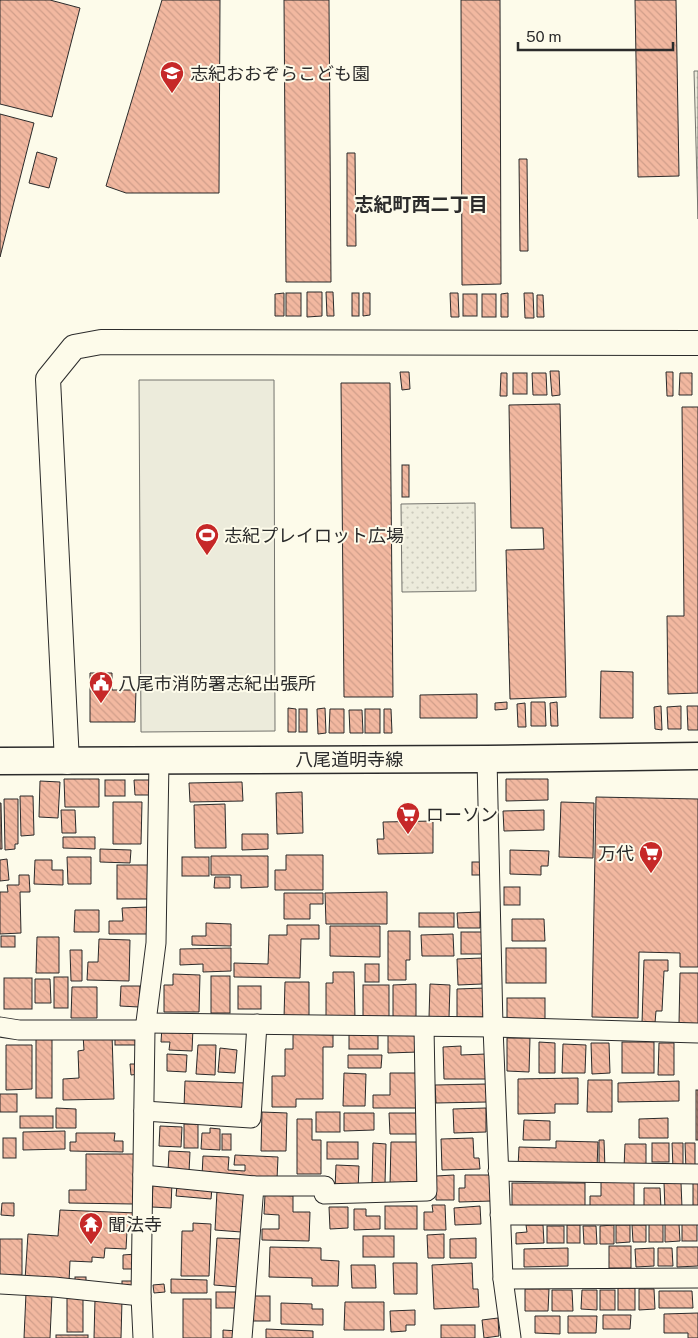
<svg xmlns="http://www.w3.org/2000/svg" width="698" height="1338" viewBox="0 0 698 1338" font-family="'Public Sans','Noto Sans JP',sans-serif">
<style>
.green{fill:#ecebdb;stroke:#74746e}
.park{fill:url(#park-dots);stroke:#74746e}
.building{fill:url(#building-back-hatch);stroke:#2b2b2b}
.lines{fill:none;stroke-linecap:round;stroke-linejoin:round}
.minor-casing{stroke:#2b2b2b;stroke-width:21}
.tertiary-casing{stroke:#2b2b2b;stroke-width:26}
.secondary-casing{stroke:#2b2b2b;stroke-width:29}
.minor{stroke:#fdfbea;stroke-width:19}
.tertiary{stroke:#fdfbea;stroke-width:24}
.secondary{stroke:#fdfbea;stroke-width:26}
.labels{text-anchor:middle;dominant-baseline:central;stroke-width:4;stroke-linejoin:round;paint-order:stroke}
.poi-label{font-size:18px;fill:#2b2b2b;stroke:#fdfbea;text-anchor:start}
.street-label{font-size:18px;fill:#2b2b2b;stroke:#fdfbea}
.neighbourhood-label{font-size:19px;font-weight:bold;fill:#2b2b2b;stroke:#fdfbea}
</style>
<defs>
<pattern id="park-dots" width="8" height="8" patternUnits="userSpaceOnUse" patternTransform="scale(1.25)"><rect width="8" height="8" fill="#ecebdb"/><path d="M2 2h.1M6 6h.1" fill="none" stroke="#cbcabc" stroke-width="1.8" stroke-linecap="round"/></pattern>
<pattern id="building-back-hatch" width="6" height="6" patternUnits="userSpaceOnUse" patternTransform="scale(1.25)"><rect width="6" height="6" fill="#f2b8a0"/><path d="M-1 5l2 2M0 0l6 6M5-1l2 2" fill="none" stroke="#d09e8a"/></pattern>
</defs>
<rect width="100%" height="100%" fill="#fdfbea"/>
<polygon class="green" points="139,380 274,380 275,731 141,732"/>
<g class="park">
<polygon points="694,71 698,71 698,219"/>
<polygon points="475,503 476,591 402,592 401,504"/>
</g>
<g class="building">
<polygon points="0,0 50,0 80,8 52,117 0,104"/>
<polygon points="162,0 220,0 219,193 126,193 106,186"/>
<polygon points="284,0 329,0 331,282 286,282"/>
<polygon points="461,0 500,0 501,284 462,285"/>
<polygon points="635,0 676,0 679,176 638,177"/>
<polygon points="0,114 34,123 0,257"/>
<polygon points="37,152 57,158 49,188 29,183"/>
<polygon points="347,153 355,153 356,246 347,246"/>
<polygon points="519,159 527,159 528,251 520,251"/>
<polygon points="307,292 322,292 322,316 307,317"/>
<polygon points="326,292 333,292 334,316 327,316"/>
<polygon points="284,293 284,316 275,316 275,294"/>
<rect x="286" y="293" width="15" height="23"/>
<rect x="352" y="293" width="7" height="23"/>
<polygon points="363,293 370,293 370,315 363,316"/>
<polygon points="450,293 458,293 459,317 451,317"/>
<polygon points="508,293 508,317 501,317 501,294"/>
<polygon points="524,293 533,293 534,318 525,318"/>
<rect x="463" y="294" width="14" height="22"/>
<rect x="482" y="294" width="14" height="23"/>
<polygon points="537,295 543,295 544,317 537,317"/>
<polygon points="550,371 559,371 560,395 552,396"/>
<polygon points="400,372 409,372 410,389 402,390"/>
<polygon points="666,372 673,372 673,396 667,396"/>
<polygon points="501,373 507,373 507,396 500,396"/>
<rect x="513" y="373" width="14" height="21"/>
<polygon points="532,373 546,373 547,395 533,395"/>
<polygon points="680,373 692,373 692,395 679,395"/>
<polygon points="341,383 390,383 393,697 344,697"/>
<polygon points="560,404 566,697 510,699 506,550 544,549 543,528 511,528 509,405"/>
<polygon points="682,407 698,407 698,693 668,694 667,616 684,616"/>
<rect x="402" y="465" width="7" height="32"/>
<polygon points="601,671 633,672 633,718 600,718"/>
<polygon points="90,673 112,673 112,690 136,690 135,722 90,722"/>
<polygon points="477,694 477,718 420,718 420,695"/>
<polygon points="507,702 507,709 495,710 495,703"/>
<polygon points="531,702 545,702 546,726 531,726"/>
<polygon points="557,702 558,726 551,726 550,703"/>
<polygon points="525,703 526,727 518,727 517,704"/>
<polygon points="661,706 662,730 655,729 654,707"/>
<polygon points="681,706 681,729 668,729 667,707"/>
<polygon points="687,706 698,706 698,730 688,730"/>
<polygon points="288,708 296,709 296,732 288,732"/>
<polygon points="325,708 326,733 318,734 317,709"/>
<rect x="299" y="709" width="8" height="23"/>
<polygon points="330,709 344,709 344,733 329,733"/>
<rect x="365" y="709" width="15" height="24"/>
<polygon points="384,709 391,709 392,733 384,733"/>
<polygon points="349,710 362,710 363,733 350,733"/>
<polygon points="64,779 99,779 99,807 65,807"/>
<polygon points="506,779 548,779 548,800 506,801"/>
<rect x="105" y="780" width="20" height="16"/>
<polygon points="134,780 154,780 154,795 135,795"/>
<polygon points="40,781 60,782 58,818 39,817"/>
<polygon points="242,782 243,801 190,802 189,783"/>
<polygon points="302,792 303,833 277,834 276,793"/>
<polygon points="20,796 33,796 34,835 21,836"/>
<polygon points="596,797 698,799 698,967 680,967 680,953 639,952 638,1018 592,1017"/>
<polygon points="4,799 18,799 18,844 15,844 15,849 5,850"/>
<polygon points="113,802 142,802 141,844 113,844"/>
<polygon points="561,802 594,803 593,858 559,857"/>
<polygon points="0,803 1,803 2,849 0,849"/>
<polygon points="225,804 226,848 195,848 194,805"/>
<polygon points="61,810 75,810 76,833 62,833"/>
<polygon points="544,810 544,830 504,831 503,811"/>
<polygon points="433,821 433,853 378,854 377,839 384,839 383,822"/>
<polygon points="242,834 268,834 268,849 242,850"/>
<polygon points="63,837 95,837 95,849 63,848"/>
<polygon points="100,849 131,850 130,863 100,862"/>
<polygon points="510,850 549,851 548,866 541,866 541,875 510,874"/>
<polygon points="286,855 323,855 323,890 275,890 275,870 286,870"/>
<polygon points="211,856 268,856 268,887 241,888 241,875 211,875"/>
<polygon points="67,857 91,857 91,884 68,884"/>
<rect x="182" y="857" width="27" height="19"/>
<polygon points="7,859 9,880 0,881 0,860"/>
<polygon points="35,860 52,860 52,870 63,870 63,885 34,884"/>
<rect x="472" y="862" width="9" height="13"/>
<rect x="117" y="865" width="33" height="34"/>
<polygon points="19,875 29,875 30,892 20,892 21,933 0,934 0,892 8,892 7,885 19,885"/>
<polygon points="215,877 230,877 230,888 214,888"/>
<rect x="504" y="887" width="16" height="18"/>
<polygon points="387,892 387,924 326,924 325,893"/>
<polygon points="284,893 323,893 323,904 310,904 310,919 284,919"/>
<polygon points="148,907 148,934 109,934 109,921 123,921 122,908"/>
<polygon points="75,910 99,910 99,932 74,932"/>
<polygon points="480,912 480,928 458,928 457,913"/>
<rect x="419" y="913" width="35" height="14"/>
<polygon points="512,919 544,919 545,941 512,941"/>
<polygon points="206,923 231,924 231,946 192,945 192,936 206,936"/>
<polygon points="287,925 319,925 319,939 301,939 300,978 234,977 234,963 268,964 269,935 287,935"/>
<polygon points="330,926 380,926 380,957 330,956"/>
<polygon points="388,931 410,931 410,960 406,960 406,980 388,980"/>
<rect x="461" y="932" width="22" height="22"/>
<polygon points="453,934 454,956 422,956 421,935"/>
<rect x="1" y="936" width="14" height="11"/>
<polygon points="37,937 59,937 59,973 36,973"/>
<polygon points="99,939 130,940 129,981 87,980 88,962 98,962"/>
<polygon points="231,948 231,971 203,972 203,964 180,965 180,949"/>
<rect x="506" y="948" width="40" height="35"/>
<polygon points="70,950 82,950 82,981 71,981"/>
<polygon points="482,958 482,984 458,985 457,959"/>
<polygon points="644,960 668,960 668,971 664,971 662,1011 656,1011 655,1023 642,1023"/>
<rect x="365" y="964" width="14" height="18"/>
<polygon points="333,972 354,972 355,1019 326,1020 326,983 333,983"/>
<polygon points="680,973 698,973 698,1024 679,1024"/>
<polygon points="173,974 200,975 199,1012 164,1012 164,985 173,985"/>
<rect x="211" y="976" width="19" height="37"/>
<rect x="54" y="977" width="14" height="31"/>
<rect x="4" y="978" width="28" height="31"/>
<polygon points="35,979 50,979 51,1003 35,1003"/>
<polygon points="285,982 309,982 309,1018 284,1018"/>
<polygon points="416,984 416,1022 393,1022 393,985"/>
<polygon points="430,984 450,985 449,1017 429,1017"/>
<rect x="363" y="985" width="26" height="35"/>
<polygon points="121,986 140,986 139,1007 120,1006"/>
<rect x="238" y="986" width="23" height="23"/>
<polygon points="72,987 97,987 97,1018 71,1018"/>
<polygon points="486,988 486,1017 457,1017 457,989"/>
<rect x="507" y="998" width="38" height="21"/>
<polygon points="162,1027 193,1028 192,1051 169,1050 170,1042 161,1042"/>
<polygon points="112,1034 114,1099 63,1100 63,1079 79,1078 78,1051 84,1050 83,1035"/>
<rect x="115" y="1034" width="25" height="11"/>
<polygon points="293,1034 333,1035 333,1047 323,1047 323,1099 296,1099 296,1107 272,1107 272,1076 285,1076 285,1049 293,1049"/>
<rect x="349" y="1034" width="29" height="15"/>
<polygon points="418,1034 418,1052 388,1053 388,1035"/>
<rect x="36" y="1038" width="16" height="60"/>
<polygon points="507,1038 530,1038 529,1072 507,1071"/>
<polygon points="539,1042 555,1043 555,1073 539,1073"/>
<rect x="622" y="1042" width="32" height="31"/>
<polygon points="591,1043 609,1043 610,1073 592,1074"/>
<polygon points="659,1043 674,1043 674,1075 658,1075"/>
<polygon points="563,1044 586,1045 585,1073 562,1073"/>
<polygon points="6,1045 32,1045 32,1089 6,1090"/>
<polygon points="198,1045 216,1045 215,1075 196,1074"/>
<polygon points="461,1046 461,1055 486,1054 486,1079 444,1079 443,1047"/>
<polygon points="220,1048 237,1050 235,1073 218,1072"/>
<polygon points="167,1054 187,1055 186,1072 167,1071"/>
<polygon points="348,1055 382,1055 381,1068 348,1068"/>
<polygon points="130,1064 139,1064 139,1074 131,1075"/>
<polygon points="344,1073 366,1074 365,1106 343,1106"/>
<polygon points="390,1073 420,1073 420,1108 373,1108 373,1095 390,1095"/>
<polygon points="578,1078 578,1104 555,1104 555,1113 518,1114 518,1079"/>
<polygon points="588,1080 612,1080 612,1112 587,1112"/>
<polygon points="185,1081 246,1083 245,1109 184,1107"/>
<polygon points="679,1081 679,1101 618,1102 618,1083"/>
<polygon points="487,1084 487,1102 436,1103 435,1085"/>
<rect x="696" y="1090" width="2" height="50"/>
<rect x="0" y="1094" width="17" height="18"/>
<polygon points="56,1108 76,1109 76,1128 56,1128"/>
<polygon points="486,1108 486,1132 454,1133 453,1109"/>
<polygon points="262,1112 287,1113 286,1151 261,1151"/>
<rect x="316" y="1112" width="24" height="20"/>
<polygon points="344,1113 374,1113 374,1130 344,1131"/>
<polygon points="389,1113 417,1113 417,1134 390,1134"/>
<rect x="20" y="1116" width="33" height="12"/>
<polygon points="668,1118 668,1138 639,1138 639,1119"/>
<polygon points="297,1119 312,1119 312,1140 321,1140 321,1174 297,1174"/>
<polygon points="524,1120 550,1121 550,1140 523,1140"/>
<rect x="184" y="1124" width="14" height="24"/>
<polygon points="160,1126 182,1127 181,1147 159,1146"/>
<polygon points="210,1128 220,1129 220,1150 201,1149 202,1133 210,1133"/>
<polygon points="65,1131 65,1149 23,1150 23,1132"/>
<polygon points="76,1133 115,1133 114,1141 123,1141 123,1152 70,1151 70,1142 76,1142"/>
<rect x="222" y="1134" width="9" height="16"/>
<rect x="3" y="1138" width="13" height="20"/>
<polygon points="473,1138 474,1158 479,1158 480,1169 442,1170 441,1139"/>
<polygon points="599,1140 604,1140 605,1169 599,1169"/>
<polygon points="556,1141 598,1142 597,1167 518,1167 519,1147 556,1148"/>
<rect x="327" y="1142" width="31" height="17"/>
<polygon points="391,1142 418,1142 417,1185 390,1185"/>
<polygon points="373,1143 386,1144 385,1184 372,1184"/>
<rect x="652" y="1143" width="17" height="19"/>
<polygon points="672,1143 683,1143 683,1168 673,1168"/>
<polygon points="685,1143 695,1143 695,1169 686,1170"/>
<polygon points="625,1144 646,1144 646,1168 624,1168"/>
<polygon points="169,1151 190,1152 189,1172 168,1171"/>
<polygon points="86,1154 134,1154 133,1204 69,1203 69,1190 86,1190"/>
<polygon points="235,1155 278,1157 277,1179 202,1176 203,1156 229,1157 228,1170 245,1171 245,1165 234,1165"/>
<polygon points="336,1165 359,1166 358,1190 335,1189"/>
<polygon points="454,1175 454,1200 436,1200 436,1176"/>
<polygon points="465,1175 492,1175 492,1201 459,1202 459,1188 465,1188"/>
<polygon points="601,1179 634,1179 634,1208 590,1209 590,1196 601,1196"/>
<rect x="693" y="1181" width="5" height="28"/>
<polygon points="153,1182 172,1182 171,1208 152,1207"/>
<rect x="512" y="1183" width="73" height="26"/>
<polygon points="664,1183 681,1183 682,1208 665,1209"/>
<polygon points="177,1185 212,1188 211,1199 176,1196"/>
<polygon points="644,1188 660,1188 661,1209 644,1209"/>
<polygon points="217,1191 244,1194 241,1232 215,1230"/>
<polygon points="265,1195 293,1196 293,1212 310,1212 309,1241 262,1240 262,1229 279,1229 279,1215 264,1214"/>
<polygon points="2,1203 14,1203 14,1216 1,1215"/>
<polygon points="432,1205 445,1205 446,1230 424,1230 424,1212 433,1212"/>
<rect x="385" y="1206" width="32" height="23"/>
<polygon points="480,1206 481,1224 455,1225 454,1208"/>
<polygon points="329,1207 348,1207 348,1228 330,1229"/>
<polygon points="354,1209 366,1209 366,1216 380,1216 380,1229 354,1230"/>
<polygon points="60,1210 137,1213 136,1232 127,1231 126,1249 105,1248 104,1258 92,1257 92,1262 70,1261 69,1282 25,1280 28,1234 58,1236"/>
<polygon points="193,1223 211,1224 209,1276 181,1276 182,1231 193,1231"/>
<rect x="649" y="1224" width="14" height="18"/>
<polygon points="665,1224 679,1224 680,1241 665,1242"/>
<rect x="682" y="1224" width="15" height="17"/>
<polygon points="526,1225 543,1225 544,1243 516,1244 516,1233 527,1232"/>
<rect x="567" y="1225" width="13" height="18"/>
<polygon points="614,1225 614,1244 600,1244 600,1226"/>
<polygon points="616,1225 630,1225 630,1242 616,1243"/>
<polygon points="632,1225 646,1225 646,1242 633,1242"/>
<rect x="547" y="1226" width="17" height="17"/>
<polygon points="583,1226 596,1226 597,1244 584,1244"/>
<polygon points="444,1234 444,1258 428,1258 427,1235"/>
<rect x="363" y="1236" width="31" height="21"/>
<polygon points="217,1238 242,1239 239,1287 214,1285"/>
<polygon points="476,1238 476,1258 450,1258 450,1239"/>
<rect x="0" y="1239" width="22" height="36"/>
<rect x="609" y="1246" width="22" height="22"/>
<polygon points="270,1247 321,1248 321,1260 339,1261 338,1286 312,1286 312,1278 269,1277"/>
<polygon points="677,1247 698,1247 698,1266 677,1267"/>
<polygon points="568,1248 568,1266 524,1267 524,1249"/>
<polygon points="654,1248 654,1266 636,1267 635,1249"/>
<polygon points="658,1248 672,1248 673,1266 658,1266"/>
<polygon points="136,1254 136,1269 123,1269 123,1255"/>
<polygon points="393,1263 417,1263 417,1294 394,1294"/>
<polygon points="472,1263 473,1289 478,1289 479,1307 434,1309 432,1265"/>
<polygon points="351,1265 375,1265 376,1288 352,1288"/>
<rect x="75" y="1277" width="11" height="10"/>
<polygon points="171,1279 207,1280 207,1293 171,1293"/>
<rect x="122" y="1281" width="12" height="9"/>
<polygon points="164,1284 165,1292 154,1293 153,1285"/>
<rect x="618" y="1288" width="17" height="22"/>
<polygon points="525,1289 549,1289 548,1311 525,1311"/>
<polygon points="639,1289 654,1289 655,1309 639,1310"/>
<polygon points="552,1290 572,1290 573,1311 552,1311"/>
<polygon points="582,1290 597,1290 597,1310 581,1309"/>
<rect x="600" y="1290" width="15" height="20"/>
<polygon points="659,1291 692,1291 693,1308 659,1308"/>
<rect x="216" y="1292" width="24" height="16"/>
<polygon points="26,1293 52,1294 50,1338 24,1338"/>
<rect x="67" y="1296" width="16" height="36"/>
<rect x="252" y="1296" width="18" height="25"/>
<polygon points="95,1299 122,1300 121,1338 94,1338"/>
<rect x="183" y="1299" width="28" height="39"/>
<polygon points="345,1302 384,1302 384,1330 344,1330"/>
<polygon points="281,1303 312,1304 312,1309 323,1309 323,1325 281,1324"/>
<polygon points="415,1310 415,1325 406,1325 406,1331 391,1332 390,1311"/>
<polygon points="698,1313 698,1338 688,1338 688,1333 664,1333 664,1314"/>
<polygon points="603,1315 631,1315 630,1329 603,1329"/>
<polygon points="535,1316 560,1316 560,1334 535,1333"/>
<polygon points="568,1316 597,1316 596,1333 568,1333"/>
<polygon points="498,1318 499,1336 484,1338 482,1320"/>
<rect x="441" y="1325" width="34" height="13"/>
<polygon points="266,1329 313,1331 313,1338 266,1338"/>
<polygon points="223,1330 238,1331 237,1338 223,1338"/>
<rect x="56" y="1335" width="32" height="3"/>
</g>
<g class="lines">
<g class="minor-casing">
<g id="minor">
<polyline points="487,759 493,1027 503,1279 511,1338"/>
<polyline points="146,1023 493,1027 698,1033"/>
<polyline points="0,1027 19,1030 145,1030"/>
<polyline points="144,1111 251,1118 257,1024"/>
<polyline points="498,1171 698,1174"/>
<polyline points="143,1175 254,1186 325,1186 324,1194 427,1191 424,1027"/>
<polyline points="500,1215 698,1215"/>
<polyline points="503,1279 698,1278"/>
<polyline points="0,1284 54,1287 141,1296"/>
<polyline points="143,1338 141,1296 145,1030 156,943 159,760"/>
<polyline points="242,1338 254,1186"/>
</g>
</g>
<g class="tertiary-casing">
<polyline id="tertiary" points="67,762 48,379 74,347 101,342 698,343"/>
</g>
<g class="secondary-casing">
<polyline id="secondary" points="0,761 487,759 698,756"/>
</g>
<use href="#minor" class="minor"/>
<use href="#tertiary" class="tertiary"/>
<use href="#secondary" class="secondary"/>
</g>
<defs>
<g id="school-pin" transform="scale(1.25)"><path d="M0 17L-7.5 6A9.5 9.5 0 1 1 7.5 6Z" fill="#c62828" stroke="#fdfbea"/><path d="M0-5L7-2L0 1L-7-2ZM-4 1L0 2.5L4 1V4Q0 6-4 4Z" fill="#fff"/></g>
<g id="stadium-pin" transform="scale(1.25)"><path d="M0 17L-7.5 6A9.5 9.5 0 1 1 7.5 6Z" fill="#c62828" stroke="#fdfbea"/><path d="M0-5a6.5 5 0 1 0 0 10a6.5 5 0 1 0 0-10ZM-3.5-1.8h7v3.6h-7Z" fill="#fff"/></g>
<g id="civic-pin" transform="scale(1.25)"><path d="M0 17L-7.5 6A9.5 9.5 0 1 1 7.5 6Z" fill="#c62828" stroke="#fdfbea"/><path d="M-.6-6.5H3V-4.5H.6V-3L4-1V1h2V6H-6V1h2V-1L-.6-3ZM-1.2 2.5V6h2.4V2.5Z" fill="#fff"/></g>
<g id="supermarket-pin" transform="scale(1.25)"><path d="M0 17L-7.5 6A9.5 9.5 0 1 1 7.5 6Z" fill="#c62828" stroke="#fdfbea"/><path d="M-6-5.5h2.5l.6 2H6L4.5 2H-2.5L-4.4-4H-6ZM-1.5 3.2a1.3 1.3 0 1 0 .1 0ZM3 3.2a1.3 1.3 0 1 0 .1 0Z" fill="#fff"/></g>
<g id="temple-pin" transform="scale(1.25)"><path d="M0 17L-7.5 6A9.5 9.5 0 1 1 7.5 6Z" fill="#c62828" stroke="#fdfbea"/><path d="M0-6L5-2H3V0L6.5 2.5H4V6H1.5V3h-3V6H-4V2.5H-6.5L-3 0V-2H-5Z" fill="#fff"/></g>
</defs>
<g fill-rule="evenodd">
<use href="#school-pin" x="172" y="73"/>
<use href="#stadium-pin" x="207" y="535"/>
<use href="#civic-pin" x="101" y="683"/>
<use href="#supermarket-pin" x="408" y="814"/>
<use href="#supermarket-pin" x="651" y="853"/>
<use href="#temple-pin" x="91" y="1224"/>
</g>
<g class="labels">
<g class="poi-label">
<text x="190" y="73">志紀おおぞらこども園</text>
<text x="224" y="535">志紀プレイロット広場</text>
<text x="118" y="683">八尾市消防署志紀出張所</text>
<text x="426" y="814">ローソン</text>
<text x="634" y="853" text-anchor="end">万代</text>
<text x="108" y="1224">聞法寺</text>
</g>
<g class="street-label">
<text x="349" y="759">八尾道明寺線</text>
</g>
<g class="neighbourhood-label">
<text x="421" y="204">志紀町西二丁目</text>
</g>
</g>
<path d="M518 42v8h155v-8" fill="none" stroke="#2b2b2b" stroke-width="2.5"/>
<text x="526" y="42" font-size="15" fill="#2b2b2b" stroke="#fdfbea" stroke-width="4" paint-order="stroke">50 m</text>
</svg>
